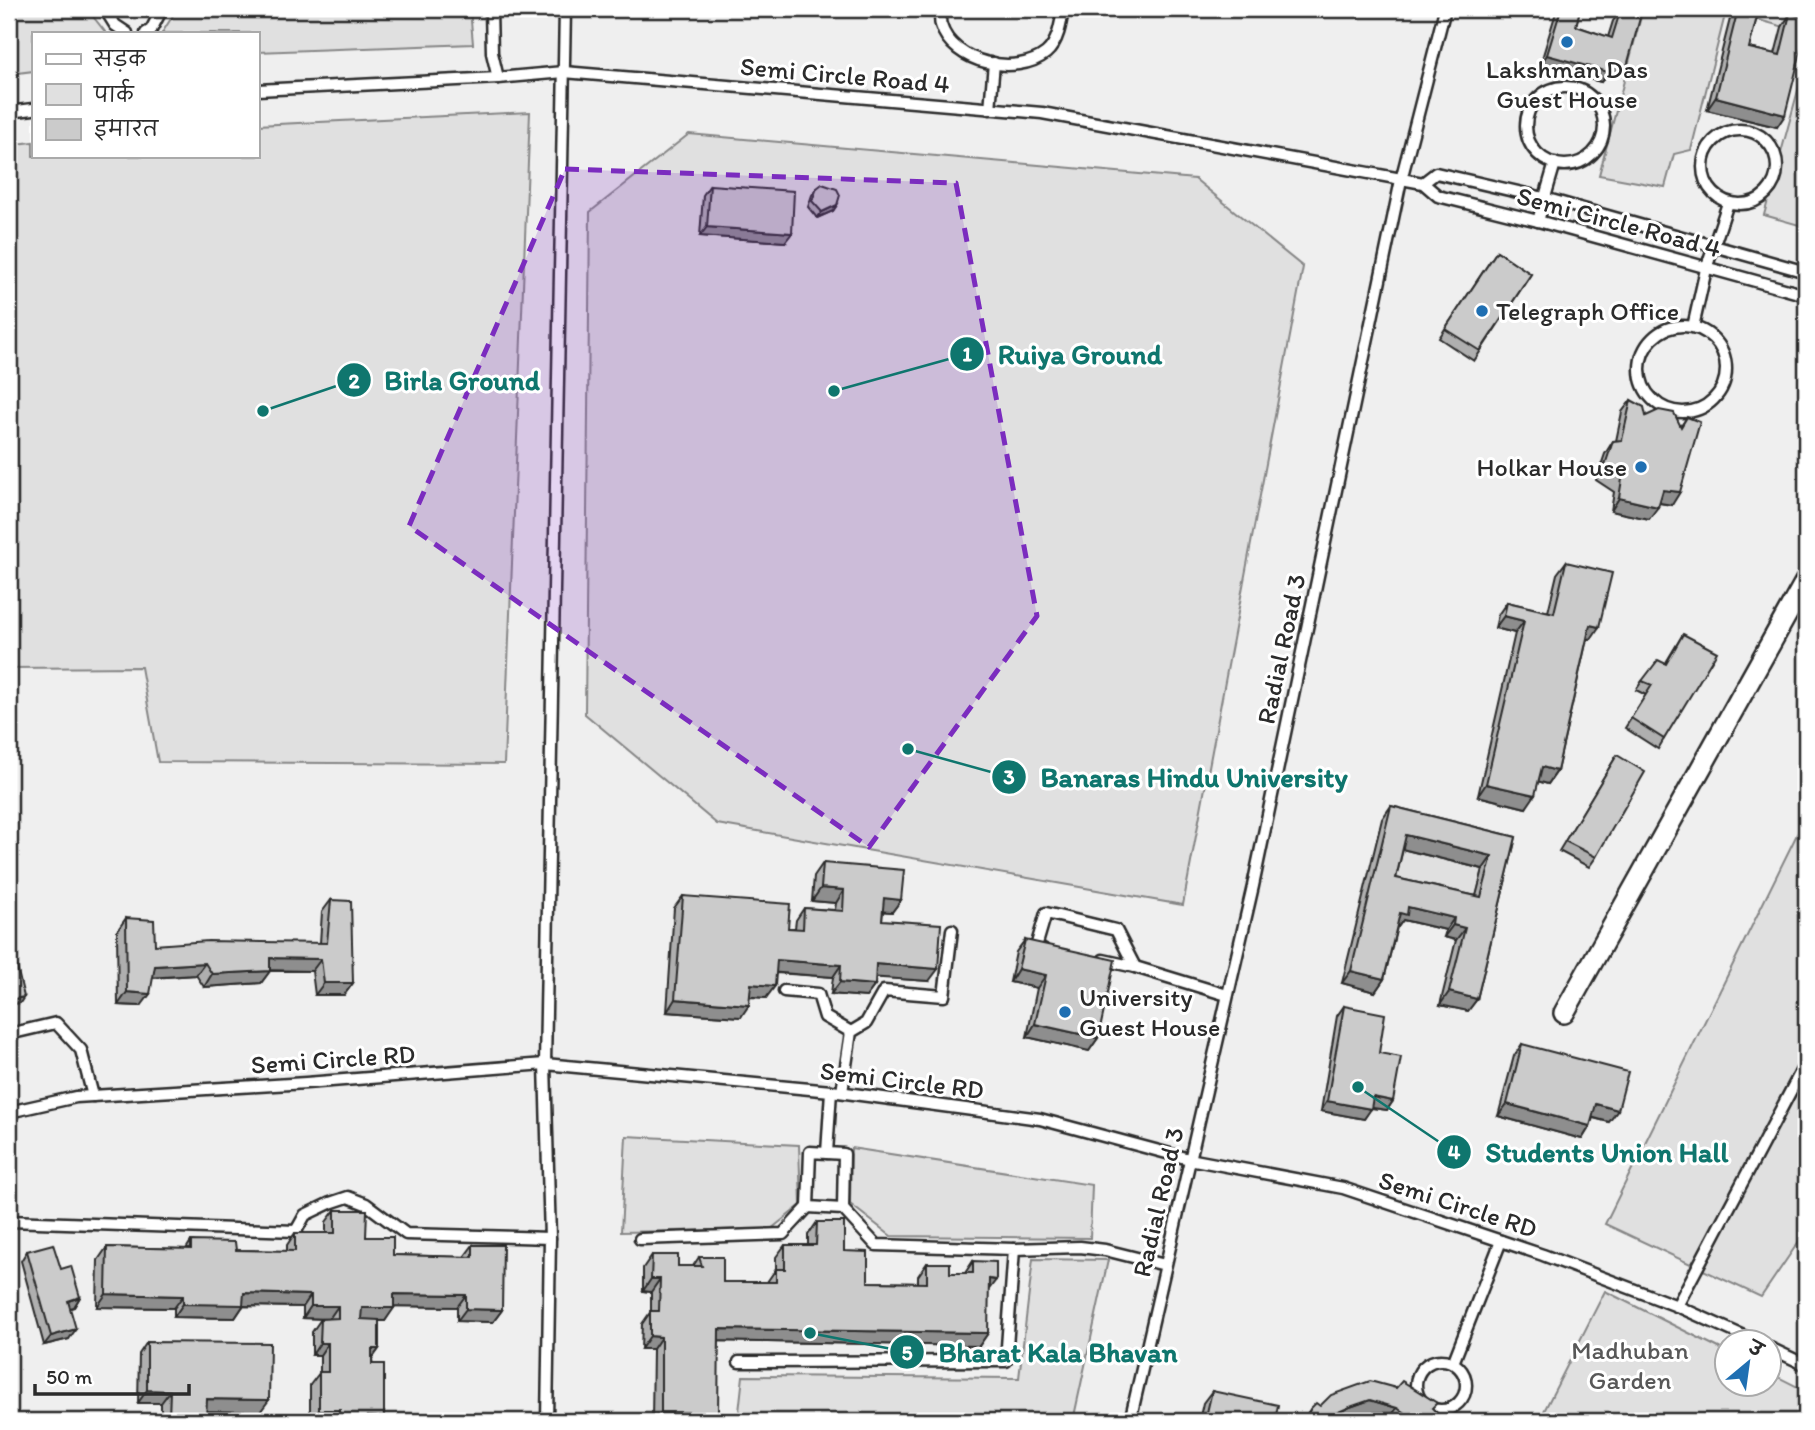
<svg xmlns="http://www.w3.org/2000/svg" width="1815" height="1430" viewBox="0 0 1815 1430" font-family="Itim,'Playpen Sans Deva',sans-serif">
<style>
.built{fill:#efefef;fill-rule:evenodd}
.green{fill:#e0e0e0;stroke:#868686;stroke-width:2}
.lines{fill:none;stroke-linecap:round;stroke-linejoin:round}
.lane-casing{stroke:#2b2b2b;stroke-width:15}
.street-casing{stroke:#2b2b2b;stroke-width:24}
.lane{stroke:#fff;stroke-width:10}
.street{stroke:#fff;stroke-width:19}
.wall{fill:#afafaf;stroke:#2b2b2b;stroke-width:2;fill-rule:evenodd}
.shaded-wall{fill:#8e8e8e;stroke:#2b2b2b;stroke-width:2}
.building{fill:#cbcbcb;stroke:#2b2b2b;stroke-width:2;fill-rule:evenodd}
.marked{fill:#7b2cbf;fill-opacity:0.2;stroke:#7b2cbf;stroke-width:5;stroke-dasharray:14 9;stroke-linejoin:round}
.poi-dot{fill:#1f6fb2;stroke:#fff;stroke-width:2.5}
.labels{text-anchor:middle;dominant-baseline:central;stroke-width:6;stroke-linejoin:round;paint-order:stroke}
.poi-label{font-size:26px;fill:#2b2b2b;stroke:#fff;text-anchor:start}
.street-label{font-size:26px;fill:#2b2b2b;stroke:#fff}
.park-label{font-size:26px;fill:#585858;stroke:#fff}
.leader{fill:none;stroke:#0f766e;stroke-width:2.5}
.callout-dot{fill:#0f766e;stroke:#fff;stroke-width:2.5}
.mark-label{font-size:21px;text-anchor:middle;font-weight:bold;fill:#fff}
.callout-label{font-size:28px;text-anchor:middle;font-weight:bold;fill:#0f766e;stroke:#fff;stroke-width:6;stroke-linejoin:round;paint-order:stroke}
</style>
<rect width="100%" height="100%" fill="#fff"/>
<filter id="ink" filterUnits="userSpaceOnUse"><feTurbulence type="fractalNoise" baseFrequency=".0143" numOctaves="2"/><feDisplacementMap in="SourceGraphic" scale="14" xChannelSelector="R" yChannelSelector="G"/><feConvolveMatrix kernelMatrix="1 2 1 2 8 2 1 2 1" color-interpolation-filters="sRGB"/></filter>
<g filter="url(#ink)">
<path class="built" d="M 9,9 L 1806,9 L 1806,1421 L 9,1421 ZM 33,33 L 257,33 L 257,156 L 33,156 ZM 1728,1342 L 1770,1342 L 1770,1384 L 1728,1384 Z"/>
<g class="green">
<polygon points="9,9 87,9 106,33 33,33 33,71 9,74"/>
<polygon points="177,9 470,9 473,44 257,52 257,33 162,33"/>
<polygon points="1643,9 1806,9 1806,33 1726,11 1691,150 1674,154 1665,187 1599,175"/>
<polygon points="1806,61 1806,227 1764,215"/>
<polygon points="530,112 504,764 158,762 141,667 9,668 9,145 33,142 33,156 257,156 257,125"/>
<polygon points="689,134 1195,179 1303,267 1183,905 717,824 585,714 590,212"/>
<polygon points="1806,816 1806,1231 1761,1297 1605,1224"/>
<polygon points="1398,848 1483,869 1473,909 1388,890"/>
<polygon points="626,1136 799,1145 801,1205 771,1229 621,1232"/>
<polygon points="851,1148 1092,1185 1090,1238 891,1236 850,1204"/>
<polygon points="1033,1259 1108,1260 1073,1421 738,1421 743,1376 1019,1378"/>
<polygon points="1605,1291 1727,1352 1728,1384 1770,1384 1770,1373 1806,1391 1806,1421 1539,1421"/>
</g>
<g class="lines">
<g class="lane-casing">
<g id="lane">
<polyline points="105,9 115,25 127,33"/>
<polyline points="491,9 492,53 498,78"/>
<path d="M 941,9 C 941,14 939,20 941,25 C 952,63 1016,77 1046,53 C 1058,43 1061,23 1063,9"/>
<polyline points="146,33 151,30 162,9"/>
<circle cx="1565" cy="126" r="39"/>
<polyline points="257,90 498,78 564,72 1042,113 1423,183 1438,196 1538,221 1806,295"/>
<polyline points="990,109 994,63"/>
<polyline points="9,112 33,109"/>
<circle cx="1740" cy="167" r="37"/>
<polyline points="1423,183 1436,173 1544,198 1806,272"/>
<polyline points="1538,221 1555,163"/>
<circle cx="1683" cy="369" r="43"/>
<polyline points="1693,327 1706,269 1728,203"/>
<polyline points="1043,949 1036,947 1046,913 1116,930 1135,967"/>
<polyline points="1103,960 1135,967 1227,995"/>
<polyline points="784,991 818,994 825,1017 851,1032"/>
<polyline points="9,1034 56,1023 81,1050 93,1096"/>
<polyline points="842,1092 851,1032 866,1023 884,991 944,996 952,930"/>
<polyline points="9,1112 76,1097 306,1083 545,1064 831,1091 1040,1119 1189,1159 1343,1188 1543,1255 1677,1306 1757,1342"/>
<polyline points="827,1153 831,1091"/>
<polyline points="808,1207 810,1152 844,1154 843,1209"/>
<polyline points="9,1221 296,1231 305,1215 330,1203 348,1197 366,1204 406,1234 550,1238"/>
<polyline points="640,1239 783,1234 808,1207 843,1209 876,1245 1014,1249 1006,1361 739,1362"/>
<polyline points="1014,1249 1080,1247 1105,1250 1165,1265"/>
<polyline points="1677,1306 1806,1062"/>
<polyline points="1770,1348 1806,1365"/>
<circle cx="1441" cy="1385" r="25"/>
<polyline points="1453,1363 1501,1241"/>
<polyline points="547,1421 550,1238 545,1064 565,9"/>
<polyline points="1130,1421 1253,886 1401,180 1445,9"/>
</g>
</g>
<g class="street-casing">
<polyline id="street" points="1564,1013 1806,580"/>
</g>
<use href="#lane" class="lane"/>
<use href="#street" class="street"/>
</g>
<g class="wall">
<polygon points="1557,9 1580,9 1576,26 1608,37 1613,21 1620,12 1627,66 1620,75 1607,73 1601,82 1540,65"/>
<polygon points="1735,9 1759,9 1749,48 1775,54 1782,27 1790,14 1777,127 1707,110 1731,15"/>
<polygon points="710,185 785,242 700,236 703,195"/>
<polygon points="817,188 837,205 833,211 817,218 808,207 812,195"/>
<polygon points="1497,251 1531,274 1474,361 1439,338"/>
<polygon points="1631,400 1646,416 1681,426 1687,417 1672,505 1659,503 1649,519 1611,511 1614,492 1596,480 1605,454 1613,441 1616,441 1622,412"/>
<polygon points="1566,562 1591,639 1587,639 1557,771 1548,784 1538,781 1526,808 1478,796 1515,633 1495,628 1498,615 1507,602 1548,612 1557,574"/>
<polygon points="1683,634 1664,739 1658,749 1625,728 1646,695 1636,690 1642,681 1665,664"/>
<polygon points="1617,755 1596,857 1589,867 1559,851"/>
<path d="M 1391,806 L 1516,837 L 1477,999 L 1468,1011 L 1440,1005 L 1456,940 L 1444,937 L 1446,930 L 1403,920 L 1398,927 L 1397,927 L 1384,979 L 1375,992 L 1342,983 L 1382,819 ZM 1403,849 L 1483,869 L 1476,896 L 1396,878 Z"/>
<polygon points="823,863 901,900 892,912 883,911 882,920 929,981 875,977 875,985 866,997 831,994 833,977 776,973 766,998 750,997 741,1017 667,1012 674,908 683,896 788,928 795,928 796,920 804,908 835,910 836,903 812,901 814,876"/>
<polygon points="331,900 353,983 344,995 315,995 312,971 270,971 261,983 204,987 196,975 152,978 141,1006 118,1005 117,931 126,918 155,945 320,943 322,912"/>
<polygon points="1025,940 1098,1038 1089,1051 1027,1037 1037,988 1010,982 1016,952"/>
<polygon points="1344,1006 1379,1053 1393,1101 1387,1110 1371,1108 1364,1119 1321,1111 1337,1016"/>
<polygon points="1522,1044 1609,1122 1593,1118 1590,1126 1582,1139 1498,1116 1514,1056"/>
<polygon points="335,1210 366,1237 393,1255 464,1257 473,1245 502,1310 493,1322 457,1321 457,1307 394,1306 385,1321 379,1321 379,1349 372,1359 381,1421 310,1421 310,1385 320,1372 320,1355 312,1355 312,1332 321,1319 328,1319 303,1318 303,1307 243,1306 235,1318 174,1317 174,1308 97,1307 98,1260 107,1247 186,1249 191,1241 236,1250 287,1251 287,1245 295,1233 326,1233 326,1222"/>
<polygon points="817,1222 844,1251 868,1282 918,1283 918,1276 927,1263 950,1273 965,1273 973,1261 988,1290 988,1333 979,1346 719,1341 712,1421 652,1421 653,1349 641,1349 642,1324 651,1311 651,1292 643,1291 643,1268 652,1255 678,1266 693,1266 699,1257 723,1282 767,1282 776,1269 776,1257 785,1245 808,1245 808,1235"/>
<polygon points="27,1251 61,1269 80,1297 74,1307 70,1308 69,1339 44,1345 21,1261"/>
<polygon points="147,1342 260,1412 206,1412 204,1421 161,1421 161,1403 138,1403 139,1354"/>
<polygon points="1212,1391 1275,1421 1199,1421 1203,1403"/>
<polygon points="1320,1406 1433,1409 1445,1421 1389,1421 1361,1413 1337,1421 1302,1421 1311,1408"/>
</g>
<g class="shaded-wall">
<polygon points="1547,55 1627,66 1620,75 1607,73 1601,82 1540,65"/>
<polygon points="1716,97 1785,115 1777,127 1707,110"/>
<polygon points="837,205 833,211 817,218 822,212"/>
<polygon points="707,227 792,233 785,242 700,236"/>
<polygon points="1663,490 1680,492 1672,505 1654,502"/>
<polygon points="1619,498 1658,507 1649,519 1611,511"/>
<polygon points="1504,616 1524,621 1515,633 1495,628"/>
<polygon points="1590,625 1599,627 1591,639 1582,637"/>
<polygon points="1542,767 1557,771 1548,784 1533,780"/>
<polygon points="1486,784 1535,795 1526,808 1478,796"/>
<polygon points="1406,835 1492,856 1483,869 1398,848"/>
<polygon points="821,888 844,890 836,903 812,901"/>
<polygon points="884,898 901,900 892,912 875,911"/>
<polygon points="1408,907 1454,918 1446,930 1403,920 1398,927 1391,926 1400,913"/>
<polygon points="1453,925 1465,928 1456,940 1444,937"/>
<polygon points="270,958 321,959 312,971 261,970"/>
<polygon points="777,960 841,965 833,977 768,972"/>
<polygon points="205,963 196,975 146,978 155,966"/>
<polygon points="876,964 938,969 929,981 868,977"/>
<polygon points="1018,969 1046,975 1037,988 1010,982"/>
<polygon points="270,971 261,983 204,987 212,974"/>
<polygon points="1351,971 1384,979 1375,992 1342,983"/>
<polygon points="840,982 875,985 866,997 831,994"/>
<polygon points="324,983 353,983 344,995 315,995"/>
<polygon points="751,984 775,986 766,998 742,996"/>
<polygon points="127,992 150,994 141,1006 118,1005"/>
<polygon points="1449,992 1477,999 1468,1011 1440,1005"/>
<polygon points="24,997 20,1003 9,1005 9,1000"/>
<polygon points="675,999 749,1005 741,1017 667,1012"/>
<polygon points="1035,1024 1098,1038 1089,1051 1027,1037"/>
<polygon points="1373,1097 1393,1101 1387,1110 1366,1107"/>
<polygon points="1327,1101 1371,1109 1364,1119 1321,1111"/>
<polygon points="1507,1104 1590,1126 1582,1139 1498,1116"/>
<polygon points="1596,1104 1618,1110 1609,1122 1587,1116"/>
<polygon points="651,1279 660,1279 651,1292 643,1291"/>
<polygon points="989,1279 996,1280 987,1292"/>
<polygon points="244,1293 311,1295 303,1307 243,1306 235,1318 174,1317 183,1304"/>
<polygon points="106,1294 183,1296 174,1308 97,1307"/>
<polygon points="394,1294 466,1295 457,1307 385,1306"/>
<polygon points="80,1297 74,1307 61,1310 68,1301"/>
<polygon points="311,1306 338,1306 329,1319 303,1318"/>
<polygon points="362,1308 394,1308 385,1321 353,1320"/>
<polygon points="466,1309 502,1310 493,1322 457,1321"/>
<polygon points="76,1329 69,1339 44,1345 51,1336"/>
<polygon points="719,1329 988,1333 979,1346 711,1341"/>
<polygon points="650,1336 661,1337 653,1349 641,1349"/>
<polygon points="320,1343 328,1343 320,1355 312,1355"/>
<polygon points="372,1349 379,1349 370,1361"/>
<polygon points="147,1390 170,1391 161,1403 138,1403"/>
<polygon points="207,1399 269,1400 260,1412 198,1411"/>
<polygon points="1370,1400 1397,1408 1388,1420 1361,1413 1337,1421 1330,1421 1336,1413 1350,1407"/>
<polygon points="319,1410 340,1410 332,1421 315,1416"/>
<polygon points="661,1412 718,1413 712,1421 654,1421"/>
<polygon points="340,1416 346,1416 343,1421 336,1421"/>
<polygon points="367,1416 384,1417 381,1421 363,1421"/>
<polygon points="197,1417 206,1418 204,1421 194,1421"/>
<polygon points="169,1418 192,1418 190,1421 167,1421"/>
</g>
<g class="building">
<polygon points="1561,9 1580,9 1576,26 1612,38 1620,12 1640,18 1627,66 1612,63 1608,72 1547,55"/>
<polygon points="1738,9 1759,9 1749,48 1780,55 1790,14 1806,18 1806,31 1785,115 1716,97"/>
<polygon points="822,184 837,189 840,195 837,205 822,212 812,201 817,188"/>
<polygon points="710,185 794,191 792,233 707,227"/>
<polygon points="1497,251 1531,274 1480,351 1445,329"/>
<polygon points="1631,400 1644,407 1646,416 1659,410 1674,413 1681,427 1687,417 1700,422 1680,492 1663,490 1658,507 1619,498 1622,479 1604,468 1613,441 1622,440"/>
<polygon points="1566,562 1612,573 1599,627 1590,625 1557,771 1542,767 1535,795 1486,784 1524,621 1504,616 1507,602 1554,613"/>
<polygon points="1683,634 1717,652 1664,739 1631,718 1652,685 1642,681 1658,660 1666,664"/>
<polygon points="1617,755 1645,772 1596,857 1565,841"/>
<path d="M 1391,806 L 1516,837 L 1477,999 L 1449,992 L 1465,928 L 1453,925 L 1454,918 L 1408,907 L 1407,915 L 1400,913 L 1384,979 L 1351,971 ZM 1406,835 L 1492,856 L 1481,897 L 1396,878 Z"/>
<polygon points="823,863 904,870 901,900 884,898 882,920 941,924 938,969 876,964 875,985 840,982 841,965 777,960 775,986 751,984 749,1005 675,999 683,896 790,904 788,928 803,929 804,908 843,911 844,890 821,888"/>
<polygon points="331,900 351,901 353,983 324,983 321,959 270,958 270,971 212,974 205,963 155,966 150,994 127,992 126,918 154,920 155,945 208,941 327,943"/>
<polygon points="1025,940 1115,960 1098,1038 1035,1024 1046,975 1018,969"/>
<polygon points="16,963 24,997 9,1000 9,965"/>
<polygon points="1344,1006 1385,1014 1379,1053 1401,1057 1393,1101 1373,1097 1371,1109 1327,1101"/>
<polygon points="1522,1044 1628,1072 1618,1110 1596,1104 1590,1126 1507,1104"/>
<polygon points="335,1210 367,1210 366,1237 393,1237 393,1255 473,1257 473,1245 503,1245 502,1310 466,1309 466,1295 394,1294 394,1308 362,1308 361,1319 379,1320 379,1349 372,1349 372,1364 384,1364 384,1417 367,1416 367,1421 346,1421 346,1416 340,1416 340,1410 319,1410 319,1372 328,1372 328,1343 320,1343 321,1319 338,1318 338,1306 311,1306 311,1295 244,1293 243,1305 183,1304 183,1296 106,1294 107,1247 191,1249 191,1241 235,1242 236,1250 295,1251 295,1233 335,1233"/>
<polygon points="817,1222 844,1222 844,1251 868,1252 868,1282 927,1283 927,1263 950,1263 950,1273 973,1273 973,1261 996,1262 996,1280 989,1279 988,1333 719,1329 718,1413 661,1412 661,1337 650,1336 650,1311 659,1311 660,1279 651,1279 652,1255 678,1255 678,1266 702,1266 699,1257 723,1257 723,1282 776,1282 776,1269 785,1269 785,1245 816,1245"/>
<polygon points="53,1244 61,1269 71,1266 80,1297 68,1301 76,1329 51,1336 27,1251"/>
<polygon points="147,1342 270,1343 269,1400 207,1399 206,1418 197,1417 197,1421 192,1421 192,1418 169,1418 170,1391 147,1390"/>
<polygon points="1370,1381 1396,1388 1402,1381 1437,1403 1432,1408 1445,1421 1417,1421 1397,1408 1370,1400 1350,1407 1336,1413 1332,1421 1304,1421 1311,1408 1316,1403 1320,1406 1331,1395"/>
<polygon points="1212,1391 1278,1405 1275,1421 1205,1421"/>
<polygon points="315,1416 335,1417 335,1421 315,1421"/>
</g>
</g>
<path class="marked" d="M 565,169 L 956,183 L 1037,616 L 869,847 L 409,526 Z"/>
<g class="poi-dot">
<circle cx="1567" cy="42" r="7"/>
<circle cx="1482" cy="311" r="7"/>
<circle cx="1641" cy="467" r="7"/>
<circle cx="1065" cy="1012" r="7"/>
</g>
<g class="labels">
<g class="poi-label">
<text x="1567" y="69" text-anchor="middle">Lakshman Das<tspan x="1567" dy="30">Guest House</tspan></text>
<text x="1496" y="311">Telegraph Office</text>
<text x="1627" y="467" text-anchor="end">Holkar House</text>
<text x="1079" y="997">University<tspan x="1079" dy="30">Guest House</tspan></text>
</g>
<g class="street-label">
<text transform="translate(845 75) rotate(5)">Semi Circle Road 4</text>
<text transform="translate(1619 222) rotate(15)">Semi Circle Road 4</text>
<text transform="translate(1281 649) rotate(-78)">Radial Road 3</text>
<text transform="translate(333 1059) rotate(-4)">Semi Circle RD</text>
<text transform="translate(902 1080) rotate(7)">Semi Circle RD</text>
<text transform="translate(1158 1202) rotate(-77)">Radial Road 3</text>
<text transform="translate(1458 1204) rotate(18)">Semi Circle RD</text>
</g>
<g class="park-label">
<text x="1630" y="1350">Madhuban<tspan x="1630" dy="30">Garden</tspan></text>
</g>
</g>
<path class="leader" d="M834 391L967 354M263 411L354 380M908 749L1009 777M1358 1087L1454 1152M810 1333L907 1352"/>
<g class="callout-dot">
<circle cx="834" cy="391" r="7"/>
<circle cx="263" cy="411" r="7"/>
<circle cx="908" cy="749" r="7"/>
<circle cx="1358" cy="1087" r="7"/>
<circle cx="810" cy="1333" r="7"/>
<circle cx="967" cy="354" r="18"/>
<circle cx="354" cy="380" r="18"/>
<circle cx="1009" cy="777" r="18"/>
<circle cx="1454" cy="1152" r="18"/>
<circle cx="907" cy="1352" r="18"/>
</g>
<g class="mark-label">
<text x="967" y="361">1</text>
<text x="354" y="388">2</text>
<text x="1009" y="784">3</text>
<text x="1454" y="1159">4</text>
<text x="907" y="1360">5</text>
</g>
<g class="callout-label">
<text x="1080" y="364">Ruiya Ground</text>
<text x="462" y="390">Birla Ground</text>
<text x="1194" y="787">Banaras Hindu University</text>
<text x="1607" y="1162">Students Union Hall</text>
<text x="1058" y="1362">Bharat Kala Bhavan</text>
</g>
<rect width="1815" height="1430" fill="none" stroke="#fff" stroke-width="35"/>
<rect x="18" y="18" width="1780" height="1395" fill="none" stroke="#2b2b2b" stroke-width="2.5" filter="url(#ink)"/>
<rect x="32" y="32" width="228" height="126" fill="#ffffff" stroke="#aaaaaa" stroke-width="2"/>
<rect x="46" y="54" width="35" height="10" fill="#ffffff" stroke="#aaaaaa" stroke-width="2"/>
<text x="94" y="66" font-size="21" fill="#2b2b2b">सड़क</text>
<rect x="46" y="84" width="35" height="21" fill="#e0e0e0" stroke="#aaaaaa" stroke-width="2"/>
<text x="94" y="102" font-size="21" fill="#2b2b2b">पार्क</text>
<rect x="46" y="119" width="35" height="21" fill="#cbcbcb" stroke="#aaaaaa" stroke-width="2"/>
<text x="94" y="136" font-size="21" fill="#2b2b2b">इमारत</text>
<g transform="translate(1748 1363) rotate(29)"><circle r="33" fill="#ffffff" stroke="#aaaaaa" stroke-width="2"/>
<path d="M0-5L12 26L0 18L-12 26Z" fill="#1f6fb2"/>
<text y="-10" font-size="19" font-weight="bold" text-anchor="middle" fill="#2b2b2b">उ</text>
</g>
<path d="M35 1384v10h154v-10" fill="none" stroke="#2b2b2b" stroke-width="3.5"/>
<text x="46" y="1384" font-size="21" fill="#2b2b2b" stroke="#ffffff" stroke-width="5" paint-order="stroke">50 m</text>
</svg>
